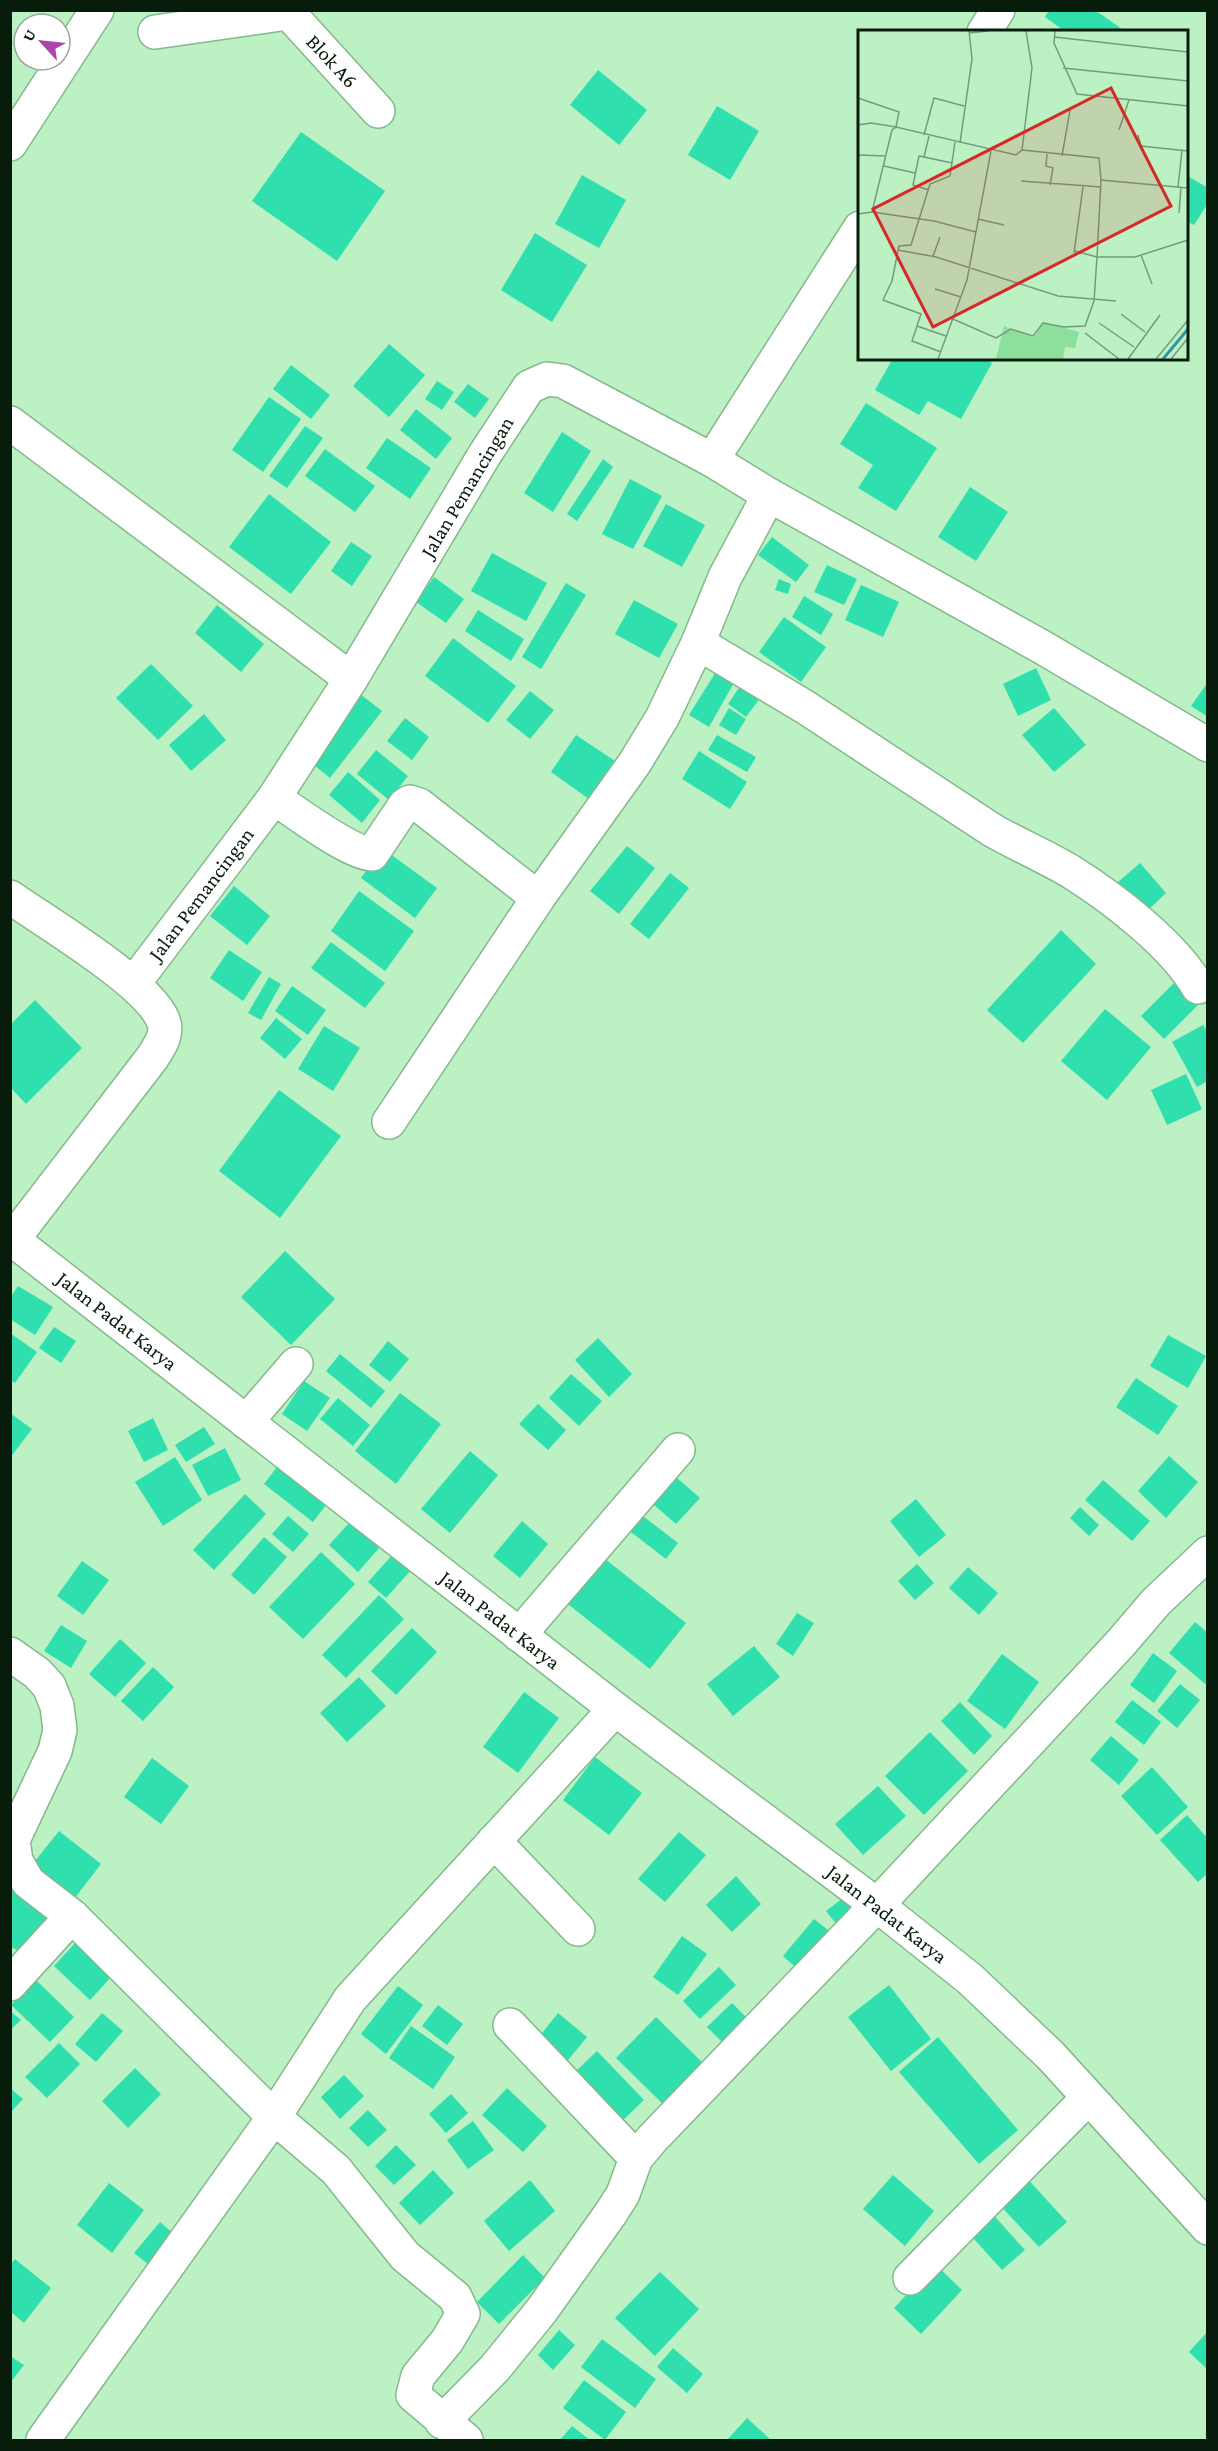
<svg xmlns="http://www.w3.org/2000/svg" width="1218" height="2451" viewBox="0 0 1218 2451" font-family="'Crimson Pro',serif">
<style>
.building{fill:#2fdfae}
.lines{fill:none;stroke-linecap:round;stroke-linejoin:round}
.street-casing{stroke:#85b88c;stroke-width:36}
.street{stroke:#fff;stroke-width:33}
.labels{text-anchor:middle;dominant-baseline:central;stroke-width:5;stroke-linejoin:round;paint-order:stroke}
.street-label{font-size:21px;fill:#081c0c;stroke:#fff}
.inset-river{fill:none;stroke:#3396a5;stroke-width:3}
.inset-road{fill:none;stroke:#749c7a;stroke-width:1.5}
.view{fill:#d62828;fill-opacity:0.15;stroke:#d62828;stroke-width:3}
.inset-edge{fill:none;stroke:#081c0c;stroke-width:3}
</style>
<rect width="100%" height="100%" fill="#bcf1c3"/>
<g class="building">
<polygon points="1049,10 1095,10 1126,32 1066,32 1045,17"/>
<polygon points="598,70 647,110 619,145 570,105"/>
<polygon points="717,106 759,131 730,180 688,155"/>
<polygon points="301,132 385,191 337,261 252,201"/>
<polygon points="582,175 626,200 599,248 555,224"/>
<polygon points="1186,175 1208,188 1208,203 1194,225 1186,221"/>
<polygon points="535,233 587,265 552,322 501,290"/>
<polygon points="389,344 425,375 389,417 353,386"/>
<polygon points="893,358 984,358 992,363 961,419 928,401 919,415 875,390"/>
<polygon points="291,365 330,395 311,419 273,389"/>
<polygon points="437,381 454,392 442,410 425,399"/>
<polygon points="468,384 489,399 475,418 454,402"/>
<polygon points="269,397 301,419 263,472 232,450"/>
<polygon points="866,403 937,448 896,511 858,488 873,465 840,444"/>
<polygon points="416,409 452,438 436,459 400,430"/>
<polygon points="305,426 323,438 287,488 269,476"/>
<polygon points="562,432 591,451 553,512 524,493"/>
<polygon points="387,438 431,468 410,499 366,468"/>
<polygon points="325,449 375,486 355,512 305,476"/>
<polygon points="603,459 613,467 577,521 567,514"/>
<polygon points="630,479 662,496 633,549 602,534"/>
<polygon points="970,487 1008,512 976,561 938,537"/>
<polygon points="269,494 331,542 291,594 229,547"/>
<polygon points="666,504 705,525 682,567 643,546"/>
<polygon points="772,537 809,565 796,582 758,555"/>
<polygon points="351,542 372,556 352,586 331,571"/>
<polygon points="492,553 547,583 526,621 471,591"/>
<polygon points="827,565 857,579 844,605 814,592"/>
<polygon points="434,577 464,599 446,623 416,602"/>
<polygon points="779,579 791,584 788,594 775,590"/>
<polygon points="566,583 586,595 541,669 522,657"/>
<polygon points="861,585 899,602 883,637 845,620"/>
<polygon points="804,596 833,614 821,635 792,617"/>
<polygon points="634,600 678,624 659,658 615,634"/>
<polygon points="217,605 264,644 241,672 195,633"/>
<polygon points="478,610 524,639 511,661 465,631"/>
<polygon points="784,617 826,647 801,682 759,652"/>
<polygon points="453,638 516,686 488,723 425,676"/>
<polygon points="722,662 740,672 709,727 689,715"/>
<polygon points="151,664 193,706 158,740 116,698"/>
<polygon points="1036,668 1051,700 1018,716 1003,684"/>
<polygon points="747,676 766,690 746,717 728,704"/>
<polygon points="1208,682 1208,717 1191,706"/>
<polygon points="530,691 554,710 530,739 506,720"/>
<polygon points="360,694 382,711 330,778 308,760"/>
<polygon points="729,708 746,719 736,735 719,725"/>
<polygon points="1054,708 1086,745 1054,772 1022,735"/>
<polygon points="204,714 226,740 191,771 169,745"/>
<polygon points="405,718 429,737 412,760 387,741"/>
<polygon points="576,735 615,761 589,799 551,772"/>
<polygon points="717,735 756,757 747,772 708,750"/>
<polygon points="376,750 408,776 389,800 357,774"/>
<polygon points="699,751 747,782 730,809 682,779"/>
<polygon points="348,772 380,800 362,823 329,795"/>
<polygon points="627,846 655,868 619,914 590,891"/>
<polygon points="382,848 437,888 415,918 361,878"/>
<polygon points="1140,863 1166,893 1144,914 1117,883"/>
<polygon points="670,873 689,888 649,939 630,924"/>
<polygon points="234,886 270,916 247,945 210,916"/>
<polygon points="359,891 414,931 385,971 331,931"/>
<polygon points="1061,930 1096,964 1023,1043 987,1010"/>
<polygon points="331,942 385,983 365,1008 311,968"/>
<polygon points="229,950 262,972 243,1001 210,978"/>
<polygon points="269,977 281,984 261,1020 248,1013"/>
<polygon points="1176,981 1199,1004 1164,1039 1141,1016"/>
<polygon points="292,986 326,1010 308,1035 275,1011"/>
<polygon points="35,1000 82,1048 26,1104 10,1087 10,1025"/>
<polygon points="1105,1009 1151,1047 1107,1100 1061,1061"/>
<polygon points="276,1018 302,1039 285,1059 260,1038"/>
<polygon points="1203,1025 1208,1032 1208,1081 1197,1087 1172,1042"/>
<polygon points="324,1026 360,1048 333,1091 298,1069"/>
<polygon points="1186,1074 1202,1109 1167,1125 1151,1090"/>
<polygon points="279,1090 341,1136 280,1218 219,1171"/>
<polygon points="285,1251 335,1299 291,1345 241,1297"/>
<polygon points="18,1286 53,1307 35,1335 10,1319 10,1298"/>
<polygon points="54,1327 76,1341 61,1363 39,1348"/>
<polygon points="10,1333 37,1352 15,1383 10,1380"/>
<polygon points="1168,1335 1206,1356 1188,1388 1150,1366"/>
<polygon points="598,1338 632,1374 609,1397 575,1360"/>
<polygon points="388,1341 409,1359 390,1382 369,1365"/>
<polygon points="340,1354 385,1391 371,1408 326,1371"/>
<polygon points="571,1374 602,1401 579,1426 549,1398"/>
<polygon points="1136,1378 1178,1406 1158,1435 1116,1407"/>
<polygon points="304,1381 330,1398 307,1431 282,1414"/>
<polygon points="400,1393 441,1424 396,1484 355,1451"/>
<polygon points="338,1398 370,1425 353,1446 320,1419"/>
<polygon points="538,1404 566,1430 548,1450 519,1424"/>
<polygon points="10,1413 32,1429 10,1458"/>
<polygon points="153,1418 168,1450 144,1462 128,1431"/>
<polygon points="204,1427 215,1444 186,1462 175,1445"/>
<polygon points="225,1448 241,1480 208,1496 192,1465"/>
<polygon points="470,1451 498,1475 450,1533 421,1509"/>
<polygon points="1169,1456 1198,1482 1166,1518 1138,1491"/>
<polygon points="175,1457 202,1500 163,1526 135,1482"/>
<polygon points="280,1463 329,1501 313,1522 264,1484"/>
<polygon points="676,1477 700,1498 676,1524 653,1504"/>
<polygon points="1103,1480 1150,1521 1132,1541 1085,1500"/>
<polygon points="245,1494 266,1514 214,1570 193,1550"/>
<polygon points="916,1499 946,1535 919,1557 890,1521"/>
<polygon points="1080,1507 1099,1525 1089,1536 1070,1518"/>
<polygon points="639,1513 678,1543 666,1559 627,1529"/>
<polygon points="288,1516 309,1534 293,1552 272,1534"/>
<polygon points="351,1521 379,1548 358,1572 329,1545"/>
<polygon points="522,1521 548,1544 520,1578 493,1556"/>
<polygon points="264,1537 287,1557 254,1595 231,1575"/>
<polygon points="321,1552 355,1584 303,1639 269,1607"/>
<polygon points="394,1553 412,1569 386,1598 368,1582"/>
<polygon points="600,1555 686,1623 650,1669 564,1601"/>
<polygon points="82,1561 109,1580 83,1615 57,1596"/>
<polygon points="917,1564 934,1583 915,1600 898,1581"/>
<polygon points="968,1567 998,1593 979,1615 949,1588"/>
<polygon points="379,1595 404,1619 346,1678 322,1655"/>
<polygon points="797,1613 814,1623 793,1656 776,1644"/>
<polygon points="1195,1622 1208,1633 1208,1680 1205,1684 1169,1653"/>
<polygon points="61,1625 87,1641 71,1668 44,1651"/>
<polygon points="412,1628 437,1652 396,1695 371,1671"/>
<polygon points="120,1639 146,1663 115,1697 89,1674"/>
<polygon points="754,1646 780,1677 733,1716 707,1684"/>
<polygon points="1153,1653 1177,1671 1154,1703 1130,1685"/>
<polygon points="1002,1654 1039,1682 1005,1729 967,1701"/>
<polygon points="153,1667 174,1687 143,1721 121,1701"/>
<polygon points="359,1677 386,1706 347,1742 320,1713"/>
<polygon points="1180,1684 1200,1700 1177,1728 1157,1711"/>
<polygon points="524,1692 559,1718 518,1773 483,1747"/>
<polygon points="1132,1700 1161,1722 1144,1745 1115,1722"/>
<polygon points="960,1702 992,1736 974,1755 941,1721"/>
<polygon points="930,1732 968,1771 924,1815 885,1776"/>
<polygon points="1111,1736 1139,1760 1119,1785 1090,1760"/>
<polygon points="595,1757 642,1793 609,1835 563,1800"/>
<polygon points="152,1758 189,1786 161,1824 124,1797"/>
<polygon points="1152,1767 1188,1807 1157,1835 1121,1796"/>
<polygon points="878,1786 906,1816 863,1855 835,1824"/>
<polygon points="1187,1815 1208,1839 1208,1873 1198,1882 1160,1840"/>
<polygon points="59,1831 101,1864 74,1899 31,1866"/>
<polygon points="679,1832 706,1855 665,1902 638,1879"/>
<polygon points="736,1876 761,1904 732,1932 706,1905"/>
<polygon points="10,1890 51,1917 26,1956 10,1946"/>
<polygon points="851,1892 862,1907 838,1926 826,1911"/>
<polygon points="814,1919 833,1934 802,1973 783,1956"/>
<polygon points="682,1936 707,1954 678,1995 653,1977"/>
<polygon points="77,1941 113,1975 90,2000 54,1966"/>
<polygon points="719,1967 736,1985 700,2019 683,2001"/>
<polygon points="36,1980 74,2017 50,2042 11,2005"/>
<polygon points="889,1985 931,2039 891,2071 848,2017"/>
<polygon points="398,1986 423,2005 386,2054 361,2034"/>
<polygon points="732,2003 750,2021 725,2045 707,2027"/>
<polygon points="438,2005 463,2024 447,2045 422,2026"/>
<polygon points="10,2011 21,2020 10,2030"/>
<polygon points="102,2013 123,2031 96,2062 75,2044"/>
<polygon points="558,2013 587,2037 563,2066 535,2042"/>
<polygon points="656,2017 706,2066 666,2107 616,2058"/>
<polygon points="411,2026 455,2057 433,2089 389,2058"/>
<polygon points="938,2037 1018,2130 979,2164 899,2072"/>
<polygon points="59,2043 80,2064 47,2098 25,2077"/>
<polygon points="597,2051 644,2100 621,2122 574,2073"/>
<polygon points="135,2068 161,2094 128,2128 102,2101"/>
<polygon points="344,2075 364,2096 340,2119 321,2097"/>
<polygon points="10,2088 23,2099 10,2113"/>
<polygon points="507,2088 547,2126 523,2152 482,2115"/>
<polygon points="451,2094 468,2113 446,2133 429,2114"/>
<polygon points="368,2110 387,2130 368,2147 349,2128"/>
<polygon points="473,2121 494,2150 468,2169 447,2140"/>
<polygon points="396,2145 416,2165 394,2185 375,2166"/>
<polygon points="433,2170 454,2193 420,2225 399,2203"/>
<polygon points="1023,2174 1067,2222 1039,2247 995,2200"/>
<polygon points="893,2175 934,2211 905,2246 863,2209"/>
<polygon points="530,2180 555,2211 509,2251 484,2221"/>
<polygon points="109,2183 144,2210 112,2253 77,2225"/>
<polygon points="988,2209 1025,2250 1002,2270 965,2229"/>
<polygon points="160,2222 175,2235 149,2265 134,2253"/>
<polygon points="523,2255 545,2278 499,2324 477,2302"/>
<polygon points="15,2259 51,2288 24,2323 10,2311 10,2265"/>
<polygon points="935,2264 962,2290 921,2334 894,2308"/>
<polygon points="660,2272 699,2309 655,2356 615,2318"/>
<polygon points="559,2330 575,2345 553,2370 538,2355"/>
<polygon points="1208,2331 1208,2370 1189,2352"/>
<polygon points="602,2339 656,2379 635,2408 581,2367"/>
<polygon points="673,2348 703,2374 687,2393 657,2367"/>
<polygon points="10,2356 24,2365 10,2383"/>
<polygon points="584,2380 626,2412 605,2440 563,2408"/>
<polygon points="747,2418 771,2440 727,2440"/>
<polygon points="572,2426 590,2440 560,2440"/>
</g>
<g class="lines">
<g class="street-casing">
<g id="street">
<polyline points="286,10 378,111"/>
<polyline points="155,32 288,13"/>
<polyline points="984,32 998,10"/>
<polyline points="10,144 97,10"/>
<polyline points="10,423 351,679"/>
<polyline points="712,460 769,495 1042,647 1208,745"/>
<path d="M 698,643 L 805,707 L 992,830 C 1018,845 1047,857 1073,873 C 1114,899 1174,945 1198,987"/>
<path d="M 274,798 C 296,812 349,853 372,854 L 405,805 L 410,802 L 419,805 L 538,898"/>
<path d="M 10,897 C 47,923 147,982 163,1020 C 169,1034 159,1047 152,1058 L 10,1243"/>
<polyline points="134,983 274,798 351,679 485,454 529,387 547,379 563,381 712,460 860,228"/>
<polyline points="389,1122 538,898 634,764 662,718 698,643 725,577 769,495"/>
<polyline points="13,1240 615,1709 877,1905 970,1979 1051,2056 1208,2228"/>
<polyline points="246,1422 296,1364"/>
<polyline points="519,1635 678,1450"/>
<polyline points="10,1654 37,1673 49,1686 57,1706 60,1730 55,1751 13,1840 16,1861 28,1882 72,1916 274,2117 336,2170 405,2256 455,2297 463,2314 447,2341 418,2376 413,2395 466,2440"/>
<polyline points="494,1841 578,1929"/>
<polyline points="10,1984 72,1916"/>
<polyline points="510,2025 636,2158"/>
<polyline points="910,2278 1088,2098"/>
<polyline points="442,2422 495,2368 542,2310 611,2213 623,2194 636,2158 652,2139 877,1905 1120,1644 1156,1602 1208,1553"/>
<polyline points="43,2440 274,2117 350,1999 615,1709"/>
</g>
</g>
<use href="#street" class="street"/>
</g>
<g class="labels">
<g class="street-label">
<text transform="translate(332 61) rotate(47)">Blok A6</text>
<text transform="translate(467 487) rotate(-59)">Jalan Pemancingan</text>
<text transform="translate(201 894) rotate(-53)">Jalan Pemancingan</text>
<text transform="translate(117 1321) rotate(38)">Jalan Padat Karya</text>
<text transform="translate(500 1620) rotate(38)">Jalan Padat Karya</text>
<text transform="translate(887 1914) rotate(38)">Jalan Padat Karya</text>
</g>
</g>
<g transform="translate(858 30)">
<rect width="330" height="330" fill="#bcf1c3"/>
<path d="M 186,292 L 221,302 L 217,318 L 207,317 L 205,329 L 138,329 L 146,296 L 176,307 Z" fill="#8de09c"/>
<path class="inset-river" d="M 305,329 L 330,299"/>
<path class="inset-road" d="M 197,1 L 196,13 L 219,64 L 330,76M 111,3 L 130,1M 196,7 L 330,22M 205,38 L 330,51M 0,68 L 41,82 L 38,97 L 13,93 L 0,95M 261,100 L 271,70M 66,105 L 76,68 L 106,76M 280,105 L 283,116 L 330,121M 102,113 L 114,29 L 111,1M 164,120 L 241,128 L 243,150 L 330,158M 164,120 L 174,38 L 168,1M 189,124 L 188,136 L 195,138 L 192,155M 0,125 L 28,126M 204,126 L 212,80M 66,127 L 71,106M 26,136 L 57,143M 243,150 L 239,227 L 277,227 L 330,210M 163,151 L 243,157M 320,157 L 324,120M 71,160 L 55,155 L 61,126 L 94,133M 14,182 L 34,100 L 38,97 L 158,125 L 164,120M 321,183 L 323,157M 0,184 L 14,182 L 76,191 L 118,202M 120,189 L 146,195M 40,220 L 78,227 L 200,266 L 258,271M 216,223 L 225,157M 283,225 L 294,254M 75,226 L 82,207M 77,259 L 103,267M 263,284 L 287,302M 95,289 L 138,308 L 153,299 L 175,306 L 185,293 L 206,297 L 227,296 L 236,271 L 239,227 L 217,221M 241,293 L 276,317M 59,296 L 88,306M 227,303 L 261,329M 83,322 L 54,311 L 63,284 L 25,270 L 34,251 L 41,216 L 53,215 L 72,154 L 92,146 L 97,112M 80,329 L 109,250 L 133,121M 270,329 L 302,285M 298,329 L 330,290M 313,329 L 330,308"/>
<path class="view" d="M 253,58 L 313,176 L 75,297 L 15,179 Z"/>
<rect width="330" height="330" class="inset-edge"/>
</g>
<rect width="1218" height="2451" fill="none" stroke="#081c0c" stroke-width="24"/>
<g transform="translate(42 42) rotate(297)"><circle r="28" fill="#ffffff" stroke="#9ca49e" stroke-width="1.5"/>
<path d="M0-4.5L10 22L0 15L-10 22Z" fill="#ac45a9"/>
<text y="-9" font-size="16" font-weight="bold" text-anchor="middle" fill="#081c0c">U</text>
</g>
</svg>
